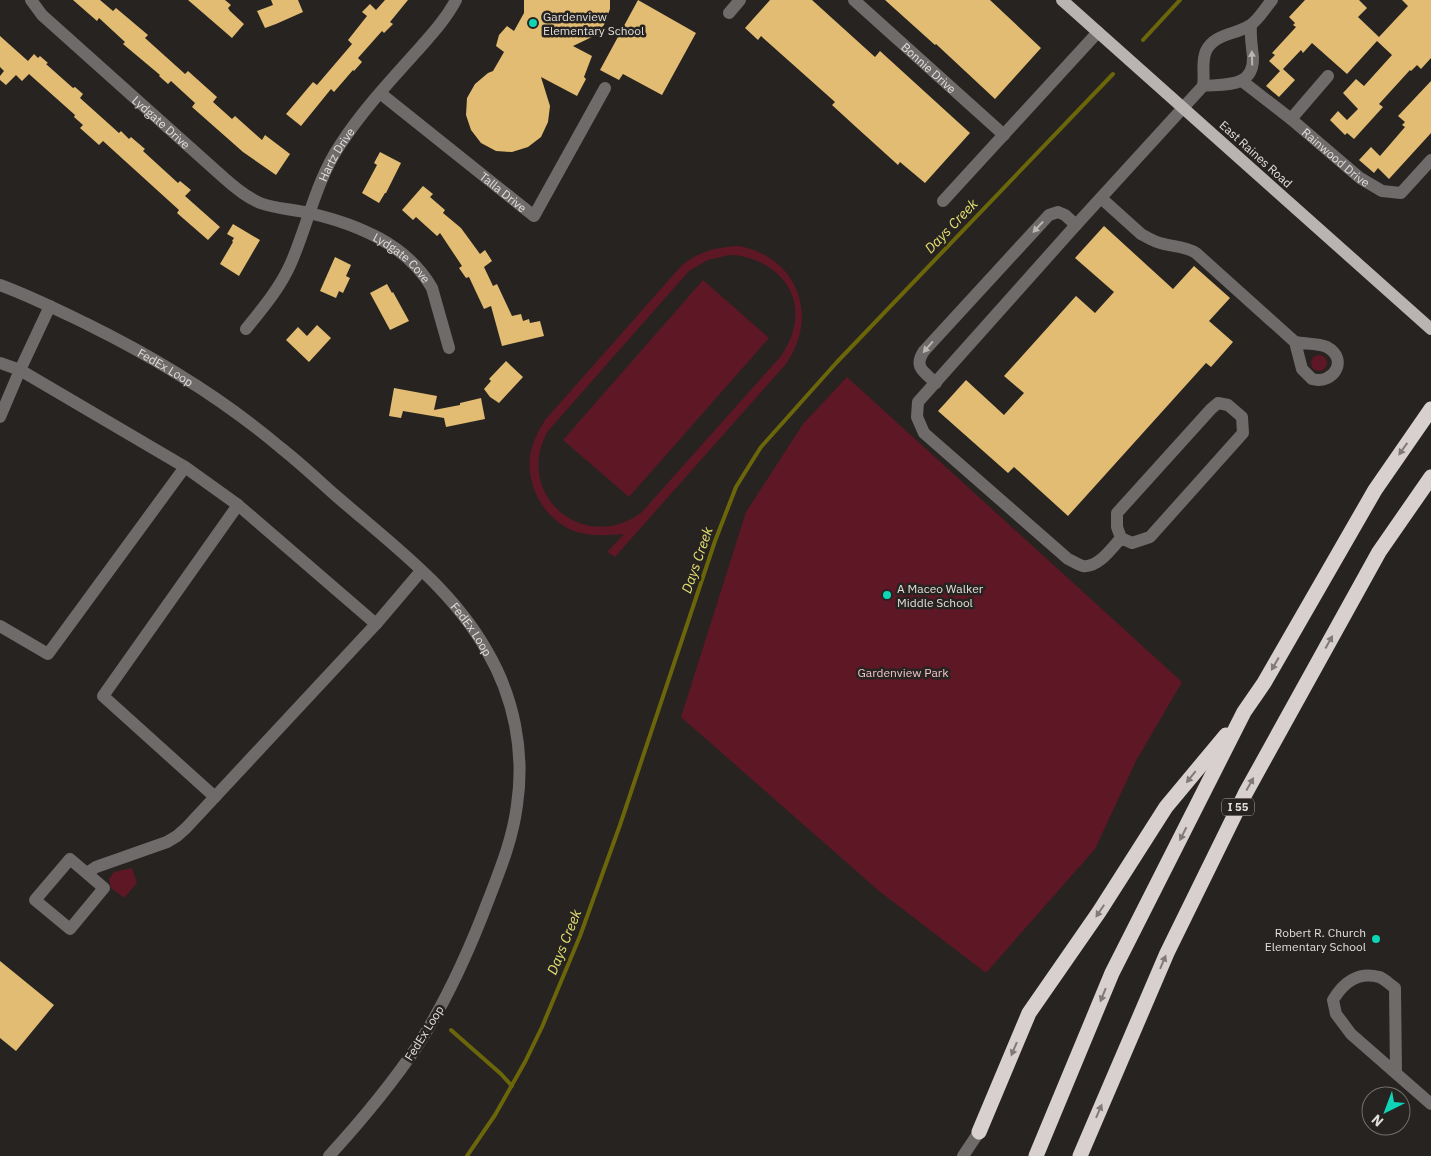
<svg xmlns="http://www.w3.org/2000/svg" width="1431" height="1156" viewBox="0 0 1431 1156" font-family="'IBM Plex Sans',sans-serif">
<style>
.green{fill:#5d1725;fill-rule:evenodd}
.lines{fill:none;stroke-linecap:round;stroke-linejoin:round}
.stream{stroke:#6b660a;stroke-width:4}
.building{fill:#e2bc72}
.minor{stroke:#6e6b6a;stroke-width:12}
.major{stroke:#b9b3b2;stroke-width:12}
.highway{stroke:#d7d0ce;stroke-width:15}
.oneway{fill:#b9b6b4}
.oneway2{fill:#7f7a77}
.poi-dot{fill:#0dd5b5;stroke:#272320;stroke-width:2}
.labels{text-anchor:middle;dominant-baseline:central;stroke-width:5;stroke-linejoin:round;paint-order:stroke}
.shield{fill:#272320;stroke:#a9a6a4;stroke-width:1}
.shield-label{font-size:11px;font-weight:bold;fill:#e1dedc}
.poi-label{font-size:12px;fill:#e1dedc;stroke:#272320;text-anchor:start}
.street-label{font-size:12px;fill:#e1dedc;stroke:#272320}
.park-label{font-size:12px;fill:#f2c3c7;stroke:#272320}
.water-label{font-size:14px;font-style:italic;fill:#e6e172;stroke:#272320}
</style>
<rect width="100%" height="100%" fill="#272320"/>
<g class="green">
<path d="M 739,246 C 797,257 820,315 786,364 L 615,557 L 607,552 L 624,534 C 608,535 593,537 577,532 C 546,522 526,488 530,456 C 532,443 538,431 545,420 L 682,265 C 700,251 716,247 739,246 ZM 729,255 C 758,255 793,276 795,309 C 797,326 790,342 781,356 L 641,513 C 582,555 513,493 548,431 L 689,271 L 708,260 Z"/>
<polygon points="703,280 769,338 629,497 563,440"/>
<circle cx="1319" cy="363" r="8"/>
<polygon points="847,377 1182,682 1136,761 1095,849 986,973 879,891 681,717 746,512 803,424"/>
<polygon points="132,868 137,883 124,898 111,888 109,879 114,872"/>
</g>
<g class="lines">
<g class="stream">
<polyline points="1143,40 1180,0"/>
<polyline points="451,1030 501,1074 512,1086"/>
<polyline points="467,1156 495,1115 525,1062 542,1027 580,936 620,825 715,541 736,487 749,466 761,447 837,362 1113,74"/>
</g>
</g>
<g class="building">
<polygon points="73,0 100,0 113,11 116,8 148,35 145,38 185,74 188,71 217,97 213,102 232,119 235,116 262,140 265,135 290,154 276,175 243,152 192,107 195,103 171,81 168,84 159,76 160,75 123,44 125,42 99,18 97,21"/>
<polygon points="188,0 225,0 231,5 228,8 230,11 244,24 232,38"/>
<polygon points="271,0 298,0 303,12 276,24 265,28 257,11 273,5"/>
<polygon points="385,0 408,0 390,22 393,24 384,33 382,31 358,58 362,62 354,71 353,70 334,92 331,89 301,126 286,114 313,82 317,85 352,44 348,40 367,16 362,12 370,4 376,10"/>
<polygon points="524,0 610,0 610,9 604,25 592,37 573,46 592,56 584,77 586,79 577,96 541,77 550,106 548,122 541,137 528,147 512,152 496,151 481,143 471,130 466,115 467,98 475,84 488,73 493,71 504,52 496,46 499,35 507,26 514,31 524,13"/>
<polygon points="638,0 696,33 662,95 623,74 619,80 600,70"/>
<polygon points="770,0 812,0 875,57 880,51 970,133 925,183 900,162 898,165 856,127 832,105 835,102 761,36 758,40 745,28"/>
<polygon points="885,0 990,0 1041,48 995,99 936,44 935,45"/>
<polygon points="1305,0 1359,0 1367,8 1358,17 1379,37 1408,6 1402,0 1431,0 1431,58 1421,69 1417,65 1411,71 1410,70 1379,104 1383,107 1354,139 1347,133 1345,135 1330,120 1338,111 1347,120 1358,109 1343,93 1356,79 1364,86 1392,55 1377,41 1347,74 1312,43 1303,53 1301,50 1283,69 1295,80 1279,97 1266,86 1280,71 1269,61 1275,55 1272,53 1296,27 1293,25 1295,23 1289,17"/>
<polygon points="0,36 28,61 34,54 38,58 40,56 48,63 46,64 73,88 75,87 83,94 80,98 119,133 121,131 129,139 131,137 145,149 143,151 178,183 180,181 191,190 185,196 220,227 208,240 177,213 179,210 103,141 99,145 80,128 83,125 74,117 75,115 29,74 22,81 16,75 6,85 0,80 0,76 4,71 0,67"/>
<polygon points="1431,81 1431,133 1389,179 1378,168 1374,173 1359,160 1371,147 1380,156 1405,127 1402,125 1405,122 1398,116"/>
<polygon points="380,152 401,163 386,193 385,193 379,203 362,193 377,165 374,163"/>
<polygon points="423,186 433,194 430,197 445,210 443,213 461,228 480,254 485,250 492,261 484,267 493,286 497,284 512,316 521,314 523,321 529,319 530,323 540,321 544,336 502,346 491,306 484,309 469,277 466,278 459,268 462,266 440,233 437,236 416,217 413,220 402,210"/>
<polygon points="233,224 260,240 239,276 220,264 233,242 232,241 234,238 227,234"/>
<polygon points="1104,226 1173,289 1194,266 1230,298 1209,321 1233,342 1211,367 1206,363 1068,516 1014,467 1008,473 938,411 966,380 1004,415 1024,393 1004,376 1076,296 1095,313 1114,292 1075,258"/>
<polygon points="335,257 351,265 346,276 350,278 343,293 339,291 336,298 320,291"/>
<polygon points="387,284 392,293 393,292 409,321 390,330 370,293"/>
<polygon points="317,325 331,338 309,362 286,340 298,327 307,336"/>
<polygon points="506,361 523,377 499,403 490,397 484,389 491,381 489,379"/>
<polygon points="394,388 437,396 434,410 460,405 460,403 481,398 485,419 446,427 444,418 403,411 401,418 389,416"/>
<polygon points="0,961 54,1005 16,1051 0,1038"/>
</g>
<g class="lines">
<g class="minor">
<path id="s1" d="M 31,0 L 42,15 L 223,177 C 234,187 246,197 260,203 C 276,209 293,209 309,213 C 357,224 407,244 432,288 L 449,348"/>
<path id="s2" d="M 854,0 L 1004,135"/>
<polyline points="729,13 740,0"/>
<path id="s3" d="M 1242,81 L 1291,119 L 1360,178 L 1382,191 L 1401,193 L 1431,160"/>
<path d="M 1203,86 C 1225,84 1254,88 1253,57 C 1252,46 1250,37 1251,25"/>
<path id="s4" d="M 380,93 L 534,216 L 605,88"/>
<polyline points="1291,119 1328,76"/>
<path d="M 1101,198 L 1141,234 C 1148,238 1156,243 1164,244 C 1175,247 1185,246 1196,253 L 1295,342 L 1302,369 L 1312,379 C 1334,385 1349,359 1327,347 C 1318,343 1305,344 1295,342"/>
<polyline points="943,201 1098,32"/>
<path id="s5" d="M 0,285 C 30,296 58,310 87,324 C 156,358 222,398 281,448 C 300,463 317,479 335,495 C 389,542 451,587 487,651 C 514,697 525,752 517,805 C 513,838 500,870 488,901 C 469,951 447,1000 418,1045 C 391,1085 361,1121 329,1156"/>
<path id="s6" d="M 246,329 C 263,308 280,288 291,263 C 308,224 316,181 340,145 C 362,111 390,81 417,51 C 431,35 446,19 456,0"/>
<polyline points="0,363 20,370 185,467 238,505 376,624"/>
<path d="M 936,383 C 924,372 913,367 924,351 L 1049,215 L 1058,212 L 1065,215 L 1076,225"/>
<polyline points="0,417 20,370 50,306"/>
<path d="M 1121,538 L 1132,543 L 1150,537 L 1243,433 L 1242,417 L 1228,405 L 1218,403 L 1211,409 L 1117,513 L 1117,527 L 1121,538 C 1112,548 1098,568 1083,566 C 1078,565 1073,561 1068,559 L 924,433 L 917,417 L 918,402 L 1076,225 L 1203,86 C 1205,75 1201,62 1206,51 C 1214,34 1234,35 1249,26 C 1258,21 1265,8 1272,0"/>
<polyline points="0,626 48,654 185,467"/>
<polyline points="215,797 103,696 238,505"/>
<polygon points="70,859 104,888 70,929 35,900"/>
<polyline points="87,873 96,867 167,842 177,836 186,828 376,624 421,571"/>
<path d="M 1396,1073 L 1395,988 C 1390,985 1384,978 1379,977 C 1358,971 1343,983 1333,1000 L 1336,1014 L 1351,1034 L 1431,1104"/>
<polyline points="963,1156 979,1132"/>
</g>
<polyline class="major" points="1062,0 1431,329"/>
<g class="highway">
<polyline points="979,1132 1029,1013 1099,912 1166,807 1226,735"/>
<polyline points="1036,1156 1112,973 1244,712 1264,683 1375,490 1431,409"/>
<polyline points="1080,1156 1167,953 1245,794 1379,552 1431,477"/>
</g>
</g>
<defs><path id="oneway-solid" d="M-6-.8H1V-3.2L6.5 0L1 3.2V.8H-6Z" transform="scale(1.25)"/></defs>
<g class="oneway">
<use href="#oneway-solid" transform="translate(1252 58) rotate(-92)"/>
<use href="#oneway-solid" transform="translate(1038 227) rotate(133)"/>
<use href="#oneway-solid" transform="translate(928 347) rotate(131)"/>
</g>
<g class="oneway2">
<use href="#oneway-solid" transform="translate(1403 449) rotate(125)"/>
<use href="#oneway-solid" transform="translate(1329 642) rotate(-61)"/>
<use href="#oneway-solid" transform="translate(1275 664) rotate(120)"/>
<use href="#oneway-solid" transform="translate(1191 777) rotate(129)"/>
<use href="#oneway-solid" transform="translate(1250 784) rotate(-61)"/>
<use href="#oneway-solid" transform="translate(1183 834) rotate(117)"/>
<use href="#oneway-solid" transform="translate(1100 911) rotate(124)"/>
<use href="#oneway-solid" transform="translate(1163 962) rotate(-67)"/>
<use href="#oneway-solid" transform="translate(1103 995) rotate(112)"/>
<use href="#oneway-solid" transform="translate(1014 1049) rotate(113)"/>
<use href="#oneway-solid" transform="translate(1099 1111) rotate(-67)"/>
</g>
<g class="poi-dot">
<circle cx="533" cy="23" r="5"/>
<circle cx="887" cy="595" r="5"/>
<circle cx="1376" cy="939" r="5"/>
</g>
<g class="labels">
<rect class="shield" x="1222" y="798.5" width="32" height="17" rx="4"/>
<g class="shield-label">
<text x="1238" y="807">I 55</text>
</g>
<g class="poi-label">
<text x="543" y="16">Gardenview<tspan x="543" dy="14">Elementary School</tspan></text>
<text x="897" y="588">A Maceo Walker<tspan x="897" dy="14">Middle School</tspan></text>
<text x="1366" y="932" text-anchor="end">Robert R. Church<tspan x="1366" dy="14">Elementary School</tspan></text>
</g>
<g class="street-label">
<text stroke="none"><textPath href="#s2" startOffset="101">Bonnie Drive</textPath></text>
<text stroke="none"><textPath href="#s1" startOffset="179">Lydgate Drive</textPath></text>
<text transform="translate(1256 154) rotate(42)">East Raines Road</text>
<text stroke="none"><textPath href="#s6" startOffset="198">Hartz Drive</textPath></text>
<text stroke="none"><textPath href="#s3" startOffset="121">Rainwood Drive</textPath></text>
<text stroke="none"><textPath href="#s4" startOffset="158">Talla Drive</textPath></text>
<text stroke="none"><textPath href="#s1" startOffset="462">Lydgate Cove</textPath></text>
<text stroke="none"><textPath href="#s5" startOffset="185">FedEx Loop</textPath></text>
<text stroke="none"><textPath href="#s5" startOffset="590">FedEx Loop</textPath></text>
<text transform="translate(424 1033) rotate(-58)">FedEx Loop</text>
</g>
<g class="park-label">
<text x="903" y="672">Gardenview Park</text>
</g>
<g class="water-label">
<text transform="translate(951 226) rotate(-46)">Days Creek</text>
<text transform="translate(697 560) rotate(-71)">Days Creek</text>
<text transform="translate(564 942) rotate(-68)">Days Creek</text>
</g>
</g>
<g transform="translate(1386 1111) rotate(222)"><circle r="24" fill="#272320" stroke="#716e6b"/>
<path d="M0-4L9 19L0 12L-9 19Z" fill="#0dd5b5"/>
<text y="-8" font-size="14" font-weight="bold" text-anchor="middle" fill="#e1dedc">N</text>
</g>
</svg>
